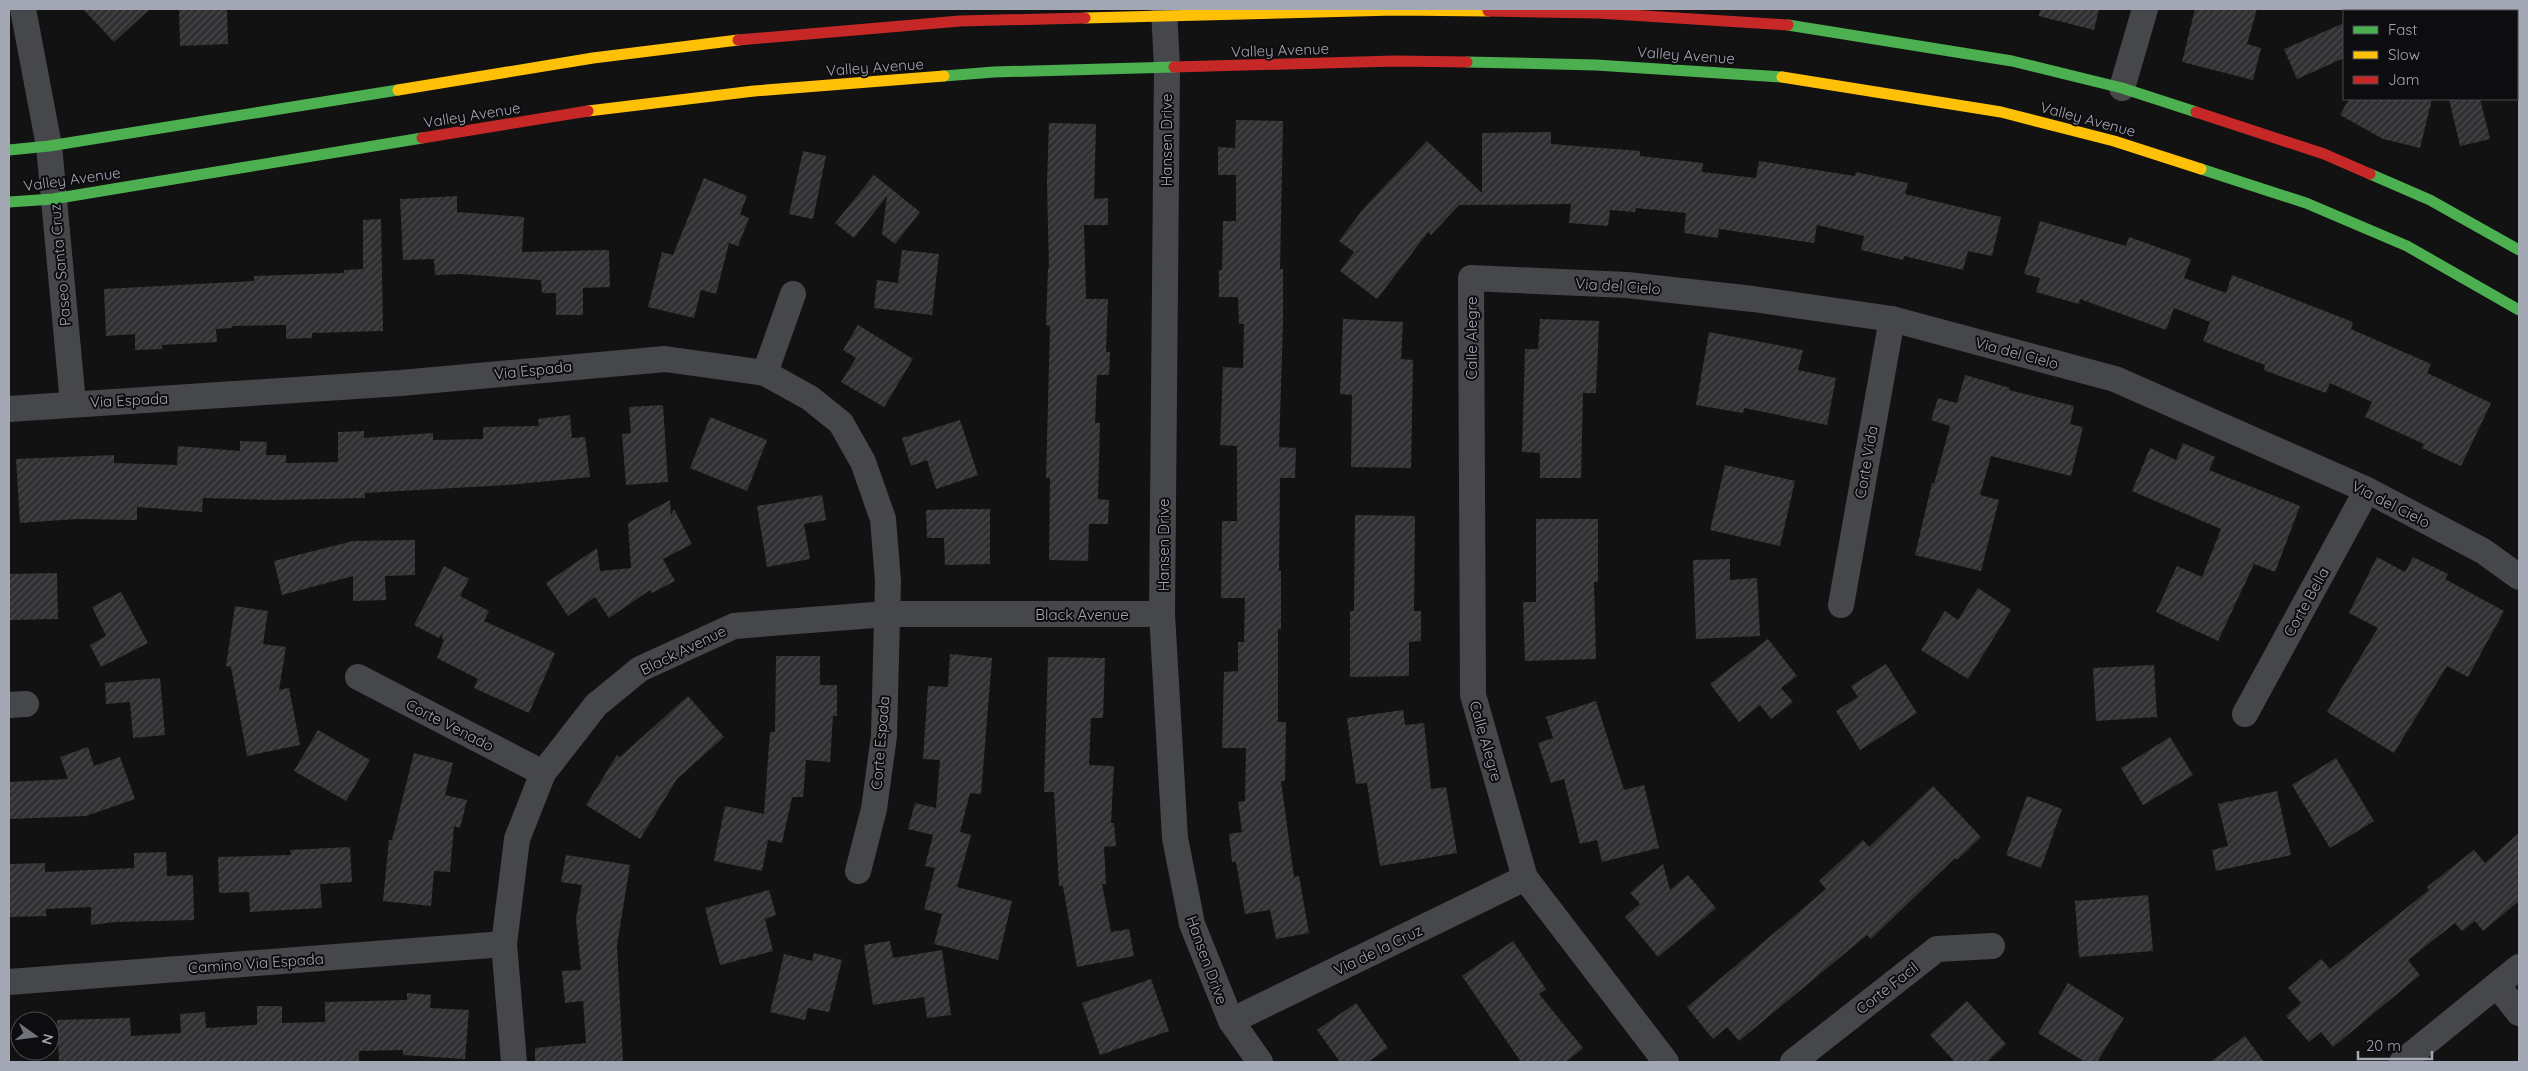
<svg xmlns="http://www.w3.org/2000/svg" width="2528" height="1071" viewBox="0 0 2528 1071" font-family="Quicksand,sans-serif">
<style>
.building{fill:url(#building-hatch)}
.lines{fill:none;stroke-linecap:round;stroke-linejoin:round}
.street{stroke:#46474b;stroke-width:26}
.fast{stroke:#4caf50;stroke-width:11}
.slow{stroke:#ffc107;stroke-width:11}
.jam{stroke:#c62828;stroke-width:11}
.labels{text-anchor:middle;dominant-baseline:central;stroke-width:4;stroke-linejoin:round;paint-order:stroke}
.street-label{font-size:15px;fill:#a3a7b4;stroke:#0d0c0e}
</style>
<defs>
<pattern id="building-hatch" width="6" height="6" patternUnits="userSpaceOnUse" patternTransform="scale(1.25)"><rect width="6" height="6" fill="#303032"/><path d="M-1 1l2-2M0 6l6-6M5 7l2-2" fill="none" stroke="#4b4b4d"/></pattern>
</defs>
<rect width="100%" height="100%" fill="#121212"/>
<g class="building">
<polygon points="83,9 150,9 114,42"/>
<polygon points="179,9 227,9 228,44 180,46"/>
<polygon points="2040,9 2099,9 2094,30 2039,16"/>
<polygon points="2195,9 2257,9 2247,44 2261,48 2253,80 2182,62"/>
<polygon points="2344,23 2344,58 2297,79 2284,49"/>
<polygon points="2349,99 2432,99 2420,148 2383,139 2340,115"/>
<polygon points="2449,99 2480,99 2490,139 2460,146"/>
<polygon points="1236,120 1283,121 1280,269 1283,269 1283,323 1279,447 1296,448 1295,478 1280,478 1279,571 1281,571 1281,630 1278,629 1278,722 1286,722 1285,781 1281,781 1294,877 1299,876 1309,933 1276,939 1270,910 1245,914 1236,862 1232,862 1229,834 1242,832 1238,802 1245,801 1246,748 1222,748 1224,672 1238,671 1238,642 1244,642 1245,598 1221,598 1222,521 1237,521 1237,446 1220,445 1223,367 1243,368 1244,324 1239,324 1238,297 1219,297 1219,270 1222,270 1223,221 1236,221 1236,175 1218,175 1218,147 1235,148"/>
<polygon points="1049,123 1096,124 1094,199 1108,198 1108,225 1084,225 1086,299 1108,299 1106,352 1110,352 1109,375 1097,375 1095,423 1100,423 1098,499 1109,500 1108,524 1089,524 1088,561 1049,560 1050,478 1046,478 1050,326 1046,325 1048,268 1049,268 1047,183"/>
<polygon points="1551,132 1551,144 1640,151 1640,156 1703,163 1702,172 1756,178 1759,161 1855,176 1856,172 1908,183 1905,194 2001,217 1992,256 1968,251 1963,270 1904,256 1903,260 1861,250 1864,236 1817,225 1814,243 1719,229 1718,238 1684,233 1686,213 1636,208 1635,212 1610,210 1608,226 1569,223 1571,204 1459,205 1431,235 1428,232 1377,299 1340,271 1354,252 1339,241 1363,209 1427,141 1482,193 1482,133"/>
<polygon points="803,151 826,156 813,219 789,214"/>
<polygon points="874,175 920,212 895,244 882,234 887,196 854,238 835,223"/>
<polygon points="704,178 747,196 740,214 749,218 738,246 729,243 716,294 701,290 694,318 648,307 662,252 673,255"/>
<polygon points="457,196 457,212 524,217 522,252 609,250 610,287 583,288 583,315 556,315 556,293 542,293 541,280 461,274 435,275 434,259 403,260 400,199"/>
<polygon points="381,219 383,331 312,333 312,338 286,339 286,325 232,326 232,328 216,329 217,342 162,345 162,349 135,350 135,334 106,336 104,289 254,281 254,276 344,273 344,270 363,269 363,220"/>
<polygon points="2040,221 2126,246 2129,237 2191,259 2184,278 2226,293 2232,275 2353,322 2351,329 2431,364 2427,373 2491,403 2461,466 2422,448 2424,444 2365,417 2372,402 2330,383 2326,393 2264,370 2265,365 2203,341 2210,322 2174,308 2166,330 2080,299 2079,304 2036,292 2040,278 2024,274"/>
<polygon points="902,250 939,254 932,315 874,308 877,280 898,283"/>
<polygon points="1343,319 1403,322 1401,359 1413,360 1411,468 1351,467 1352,395 1340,394"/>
<polygon points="1540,319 1599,321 1596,393 1583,393 1581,478 1540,478 1540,453 1522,452 1525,349 1538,349"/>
<polygon points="858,325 913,359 884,407 841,382 856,358 843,350"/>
<polygon points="1709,332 1803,350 1798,370 1836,378 1827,425 1744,408 1743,413 1696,405"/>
<polygon points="1965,375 2010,388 2009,390 2074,406 2070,424 2083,427 2071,476 1991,456 1980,495 1999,500 1981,571 1915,555 1932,483 1934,484 1950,426 1931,420 1938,398 1957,403"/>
<polygon points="663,405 668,482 626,485 622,434 631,433 629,407"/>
<polygon points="570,415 572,438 585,437 590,477 507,485 365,493 365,498 276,500 203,498 202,512 137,507 137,520 76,519 20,523 16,459 114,455 114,463 177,465 178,446 240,451 240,441 267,442 266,455 286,455 286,463 338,462 338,432 364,431 364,438 433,433 433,440 483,439 483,427 539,426 538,419"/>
<polygon points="710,417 767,440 747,491 690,468"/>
<polygon points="960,420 978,475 936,489 927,460 911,466 902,438"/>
<polygon points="2183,443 2215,457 2209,470 2300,506 2275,572 2254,564 2218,641 2156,612 2177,566 2202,577 2221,529 2132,491 2150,448 2176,460"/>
<polygon points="1725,465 1795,481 1780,546 1710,530"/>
<polygon points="822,495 826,520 804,524 810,559 767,567 757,506"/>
<polygon points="670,500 671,516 674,509 692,544 663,559 675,581 652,593 650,590 609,618 595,597 568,616 546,583 597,548 600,571 631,568 628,523"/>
<polygon points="955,509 990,509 990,564 945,565 944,538 927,538 926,510"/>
<polygon points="1355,515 1415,516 1414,611 1421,611 1421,641 1409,642 1409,676 1350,677 1350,611 1354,611"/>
<polygon points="1536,519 1598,519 1598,582 1594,582 1596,659 1525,661 1523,602 1536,602"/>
<polygon points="415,540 415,575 385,576 386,600 353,601 353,576 282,595 274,561 353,541"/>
<polygon points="2377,557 2405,572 2413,557 2448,574 2445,579 2504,611 2468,677 2447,666 2394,753 2327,712 2378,628 2349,613"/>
<polygon points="1730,559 1730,580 1757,578 1760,636 1696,639 1693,560"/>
<polygon points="444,566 469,579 460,596 489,611 484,621 555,653 529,713 474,688 478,679 437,658 444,640 442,639 443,633 439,638 414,625"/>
<polygon points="57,573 58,619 9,620 9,574"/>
<polygon points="1978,588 2011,610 1968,679 1921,650 1945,611 1958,620"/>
<polygon points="121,592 148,643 101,667 90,645 106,636 92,607"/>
<polygon points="235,606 268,611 263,644 286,647 279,690 289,688 300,745 247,756 231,667 226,666"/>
<polygon points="1768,639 1797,676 1781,688 1793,702 1771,719 1760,705 1739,722 1710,684"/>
<polygon points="950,654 992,658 981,794 970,793 960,832 971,835 957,887 1012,901 998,960 934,944 942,914 924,909 935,868 925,866 933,835 908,829 915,803 936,808 940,760 923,759 928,686 948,687"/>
<polygon points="776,656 820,656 820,685 837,685 837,716 833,716 830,762 806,760 803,797 792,797 782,843 768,840 762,871 714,861 725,806 764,814 770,732 775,732"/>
<polygon points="1048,657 1105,658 1103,718 1091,718 1089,765 1114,766 1111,823 1114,823 1116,846 1104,847 1106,884 1102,884 1111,932 1129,929 1134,956 1077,967 1063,886 1059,886 1054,792 1044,792"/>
<polygon points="1886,664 1917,713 1860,750 1836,711 1858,697 1851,686"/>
<polygon points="2154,665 2157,717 2096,721 2093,668"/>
<polygon points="160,678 165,735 133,738 130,702 106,704 105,683"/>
<polygon points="688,696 724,737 677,779 640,839 586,805 617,755 620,757"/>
<polygon points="1596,701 1624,790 1644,785 1659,848 1602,862 1597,840 1580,844 1564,779 1551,783 1538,743 1553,738 1546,717"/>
<polygon points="1403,710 1405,725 1424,723 1431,789 1446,787 1457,853 1380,866 1367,783 1356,784 1347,718"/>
<polygon points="318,730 370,760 346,801 294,771"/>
<polygon points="2170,737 2193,775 2143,805 2121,768"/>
<polygon points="88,747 94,766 120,757 135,799 86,816 9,819 9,782 68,779 60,757"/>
<polygon points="414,753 453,763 445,795 467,800 460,828 454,826 450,872 434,871 431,906 383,901 389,840 392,840"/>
<polygon points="2336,758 2374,821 2330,848 2292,785"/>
<polygon points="1933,786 1981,837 1957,860 1955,858 1871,939 1867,935 1739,1041 1727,1027 1713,1039 1687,1007 1826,889 1819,881 1863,840 1869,847"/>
<polygon points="2277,791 2291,855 2216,871 2212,850 2228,846 2218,804"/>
<polygon points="2027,796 2062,809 2041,868 2006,855"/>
<polygon points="2519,833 2519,901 2483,931 2475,921 2462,931 2455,923 2408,960 2420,975 2333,1047 2321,1032 2309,1042 2286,1016 2301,1003 2288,988 2321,959 2330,969 2429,890 2427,887 2474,850 2485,863"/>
<polygon points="350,847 352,882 320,884 322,908 250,912 249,892 219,893 218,857 291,855 290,850"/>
<polygon points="166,852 167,876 193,875 194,920 115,922 91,925 91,907 46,909 46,916 9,917 9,864 45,863 45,872 134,868 134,853"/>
<polygon points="566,855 630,865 617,945 623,1062 535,1062 535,1048 586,1043 583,1001 565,1003 562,971 581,970 576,919 582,885 561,882"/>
<polygon points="1663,864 1670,890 1688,875 1716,908 1658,957 1625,917 1640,904 1630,893"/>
<polygon points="769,890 776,915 765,919 773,951 720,965 705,908"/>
<polygon points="2148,895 2153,951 2079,957 2075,901"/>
<polygon points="890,941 893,958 942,950 951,1015 927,1018 924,997 873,1005 864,945"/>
<polygon points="1513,941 1546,989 1539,994 1583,1048 1566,1062 1521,1062 1462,976"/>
<polygon points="814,953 842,960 829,1012 808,1008 805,1020 770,1012 784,954 812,961"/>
<polygon points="1151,979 1169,1031 1100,1055 1082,1003"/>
<polygon points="2068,983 2124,1018 2097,1062 2085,1062 2038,1033"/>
<polygon points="407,993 431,995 430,1008 469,1010 465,1059 403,1055 403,1050 359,1051 359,1062 59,1062 57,1020 130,1018 131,1036 181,1033 180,1014 205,1012 206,1028 257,1025 257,1006 282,1006 282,1023 325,1022 325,1002 407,1000"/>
<polygon points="1967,1001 2006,1044 1987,1062 1955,1062 1930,1035"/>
<polygon points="1356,1003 1388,1048 1368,1062 1340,1062 1317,1030"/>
<polygon points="2245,1036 2264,1062 2210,1062"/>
</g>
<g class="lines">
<g class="street">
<polyline points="23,9 49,146 73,403"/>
<polyline points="1164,9 1167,68 1162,614 1175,838 1192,924 1231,1021 1260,1062"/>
<polyline points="2425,11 2428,9"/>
<polyline points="2122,88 2145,9"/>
<polyline points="765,373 793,294"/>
<polyline points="9,409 401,383 665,359 765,373 810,398 841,423 863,462 883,519 888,581 884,736 874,809 858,871"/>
<polyline points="1841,605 1892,319"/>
<polyline points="358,677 543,773"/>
<polyline points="9,705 26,704"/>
<polyline points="2245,714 2367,490"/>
<polyline points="9,982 504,944"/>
<polyline points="2497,985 2519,1013"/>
<polyline points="1231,1021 1525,878"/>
<polyline points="514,1062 504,944 517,839 543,773 596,705 640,669 734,626 887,614 1162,614"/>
<polyline points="1666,1062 1525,878 1473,695 1471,278 1627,285 1753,299 1892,319 2115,379 2367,490 2483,551 2519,577"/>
<polyline points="1793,1062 1937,949 1992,946"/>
<polyline points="2402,1062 2519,967"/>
</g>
<g class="fast">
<polyline points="1788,25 2012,61 2122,88 2196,112"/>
<polyline points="1467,62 1596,65 1782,77"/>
<polyline points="944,76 994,72 1174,67"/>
<polyline points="9,150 49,146 398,90"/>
<polyline points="2201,169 2306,203 2407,246 2519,310"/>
<polyline points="2370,174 2430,200 2519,250"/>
<polyline points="9,202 53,199 422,138"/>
</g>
<g class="slow">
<polyline points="1085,18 1395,10 1488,11"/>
<polyline points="1782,77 2001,112 2114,141 2201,169"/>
<polyline points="398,90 593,58 738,40"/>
<polyline points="588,111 754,91 944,76"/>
</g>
<g class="jam">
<polyline points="1488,11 1598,13 1788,25"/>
<polyline points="738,40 960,21 1085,18"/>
<polyline points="1174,67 1395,61 1467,62"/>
<polyline points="2196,112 2324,154 2370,174"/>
<polyline points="422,138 588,111"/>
</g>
</g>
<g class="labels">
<g class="street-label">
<text transform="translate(1280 50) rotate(-2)">Valley Avenue</text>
<text transform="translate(1686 55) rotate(4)">Valley Avenue</text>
<text transform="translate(875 67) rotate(-4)">Valley Avenue</text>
<text transform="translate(472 115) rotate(-9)">Valley Avenue</text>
<text transform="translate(2088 119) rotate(15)">Valley Avenue</text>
<text transform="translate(1166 140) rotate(-90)">Hansen Drive</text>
<text transform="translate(72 179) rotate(-8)">Valley Avenue</text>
<text transform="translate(60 265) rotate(-95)">Paseo Santa Cruz</text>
<text transform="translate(1618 286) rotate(4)">Via del Cielo</text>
<text transform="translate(1471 338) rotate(-90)">Calle Alegre</text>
<text transform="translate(2017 353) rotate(15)">Via del Cielo</text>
<text transform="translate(533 370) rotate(-6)">Via Espada</text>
<text transform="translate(129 400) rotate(-3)">Via Espada</text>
<text transform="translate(1866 462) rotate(-80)">Corte Vida</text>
<text transform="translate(2391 504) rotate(27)">Via del Cielo</text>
<text transform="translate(1163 545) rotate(-90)">Hansen Drive</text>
<text transform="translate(2306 602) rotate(-61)">Corte Bella</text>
<text x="1082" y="614">Black Avenue</text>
<text transform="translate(683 650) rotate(-26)">Black Avenue</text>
<text transform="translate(450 725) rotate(27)">Corte Venado</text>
<text transform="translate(1486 741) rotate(74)">Calle Alegre</text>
<text transform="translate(880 743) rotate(-85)">Corte Espada</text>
<text transform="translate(1378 950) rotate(-26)">Via de la Cruz</text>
<text transform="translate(1207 960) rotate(70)">Hansen Drive</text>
<text transform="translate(256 963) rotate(-4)">Camino Via Espada</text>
<text transform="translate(1887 988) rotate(-38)">Corte Facil</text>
</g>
</g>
<rect width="2528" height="1071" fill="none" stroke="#a3a7b4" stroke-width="20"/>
<rect x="2343" y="10" width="175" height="90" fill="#0d0c0e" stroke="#494a50"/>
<rect x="2353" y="26" width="25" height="8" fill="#4caf50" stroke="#494a50"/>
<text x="2388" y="35" font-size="15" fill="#a3a7b4">Fast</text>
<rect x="2353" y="51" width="25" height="8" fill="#ffc107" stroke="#494a50"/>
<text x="2388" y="60" font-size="15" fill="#a3a7b4">Slow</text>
<rect x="2353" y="76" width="25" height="8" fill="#c62828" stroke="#494a50"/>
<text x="2388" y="85" font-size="15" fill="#a3a7b4">Jam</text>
<g transform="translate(35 1036) rotate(104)"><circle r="24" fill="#0d0c0e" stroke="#494a50"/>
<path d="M0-4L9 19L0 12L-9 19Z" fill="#70737b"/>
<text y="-8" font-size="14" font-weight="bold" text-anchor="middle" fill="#a3a7b4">N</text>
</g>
<path d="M2358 1051v8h74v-8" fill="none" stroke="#a3a7b4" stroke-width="2.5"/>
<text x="2366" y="1051" font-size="15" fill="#a3a7b4" stroke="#0d0c0e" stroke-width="4" paint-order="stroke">20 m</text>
</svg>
